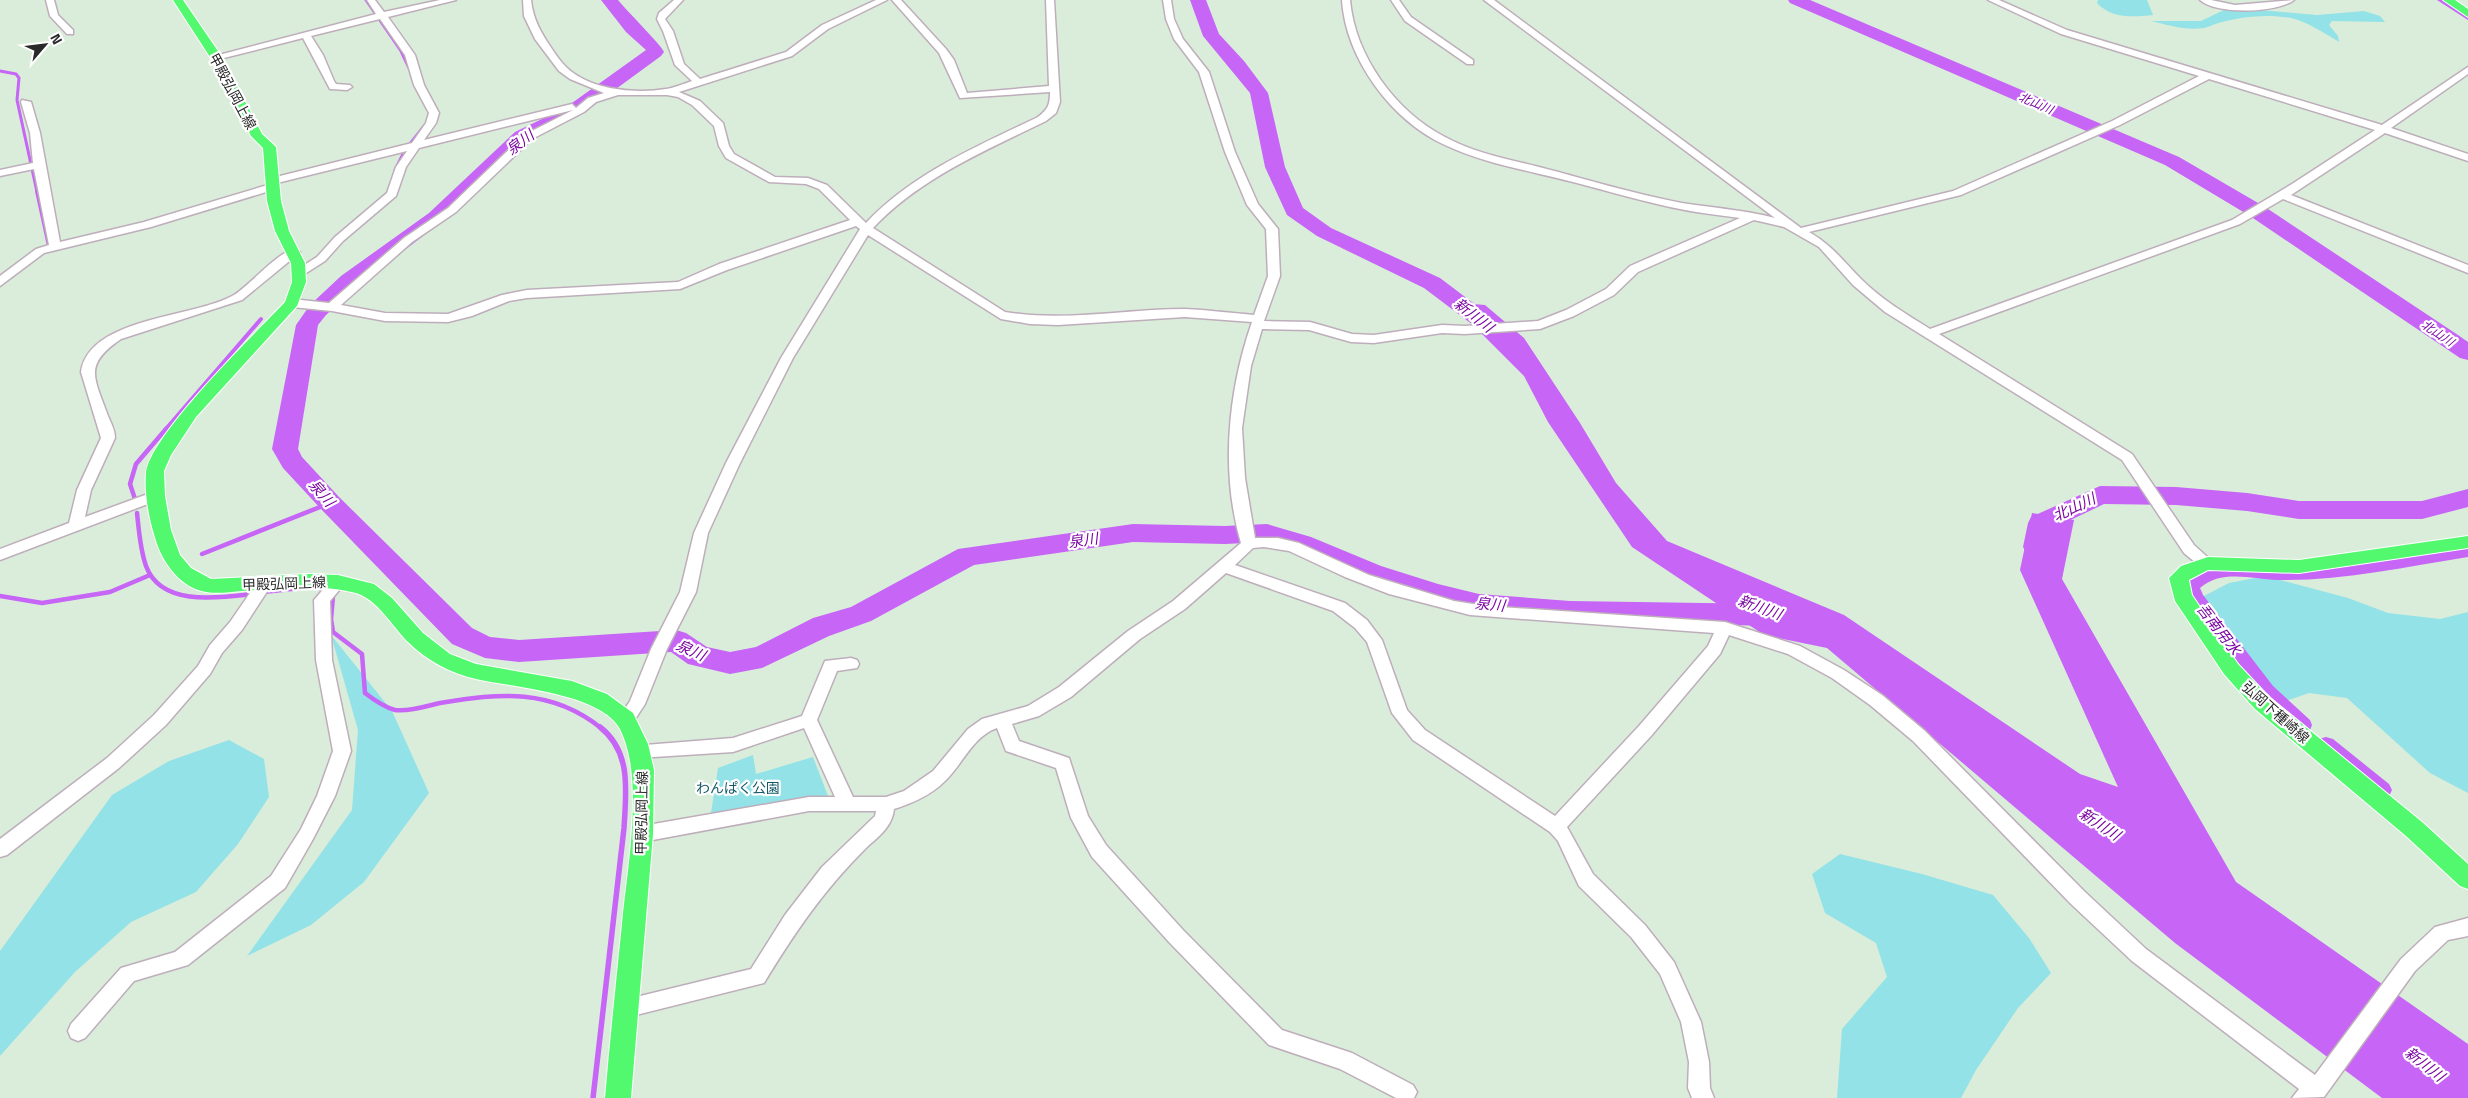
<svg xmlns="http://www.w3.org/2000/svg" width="2468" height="1098" viewBox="0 0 2468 1098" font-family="'Titillium Web','Noto Sans JP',sans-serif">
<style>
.green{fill:#92e2e7}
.water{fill:#c665f6}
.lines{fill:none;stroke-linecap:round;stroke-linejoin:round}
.stream-far3{stroke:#c665f6;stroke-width:3}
.stream-far2{stroke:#c665f6;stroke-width:4}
.stream-far1{stroke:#c665f6;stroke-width:4.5}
.stream{stroke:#c665f6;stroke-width:5.5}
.canal{fill:#c665f6;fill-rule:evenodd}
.river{fill:#c665f6;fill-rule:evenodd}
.minor-casing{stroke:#beaebb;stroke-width:3}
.major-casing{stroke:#fff;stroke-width:2}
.minor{fill:#fff;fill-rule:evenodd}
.major{fill:#52f96f;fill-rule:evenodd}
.labels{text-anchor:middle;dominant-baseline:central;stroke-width:4.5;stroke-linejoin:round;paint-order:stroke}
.far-water-label{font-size:12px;font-style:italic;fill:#7a05a2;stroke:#fff}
.street-label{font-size:14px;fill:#292929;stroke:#fff}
.park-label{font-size:14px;fill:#15596a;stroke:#fff}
.water-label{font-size:15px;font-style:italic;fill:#7a05a2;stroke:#fff}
</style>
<rect width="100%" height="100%" fill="#daedda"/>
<g class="green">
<path d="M 2098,0 L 2147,0 L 2153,15 C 2133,17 2112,19 2097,3 Z"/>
<path d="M 2226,9 L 2250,9 L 2317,15 L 2364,11 L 2380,16 L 2385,22 L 2332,21 L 2329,25 L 2338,36 L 2339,42 C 2324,33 2308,22 2291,18 C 2269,14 2244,16 2222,22 C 2216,23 2210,27 2204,28 C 2187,31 2168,25 2151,21 L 2201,21 Z"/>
<polygon points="2265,576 2348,598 2388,613 2440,619 2468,612 2468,793 2430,773 2347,698 2309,693 2272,706 2242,674 2206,621 2202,597 2229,583"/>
<polygon points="331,635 392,711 429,793 364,882 311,925 247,956 352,810 358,730"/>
<polygon points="229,740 264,759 269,797 238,844 196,892 131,922 75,972 0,1056 0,951 112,795 169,761"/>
<polygon points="753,755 756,774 813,757 828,796 711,813 718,768"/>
<polygon points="1840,854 1922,874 1993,895 2029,938 2051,973 2018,1008 1976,1070 1961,1098 1837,1098 1842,1029 1887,977 1876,943 1825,913 1812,874"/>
</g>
<polygon class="water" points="1450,302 1485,305 1524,338 1580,423 1616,483 1667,541 1844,615 2080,774 2118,787 2020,570 2032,513 2074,520 2062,579 2236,882 2468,1044 2468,1098 2382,1098 2175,943 1827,648 1764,635 1632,547 1548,422 1524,376"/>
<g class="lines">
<g class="stream-far3">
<polyline points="366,0 401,51 410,70"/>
<polyline points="0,71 16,74 19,78 17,100 37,192"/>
<polyline points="395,170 405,150 425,125"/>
</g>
<g class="stream-far2">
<polyline points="37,191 49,246 47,249"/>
<polyline points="165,430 261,319"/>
</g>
<g class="stream-far1">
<polyline points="135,499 130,484 136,464 166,429"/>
<path d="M 137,513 C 139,531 140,549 146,566 C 161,607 219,598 253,594"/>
<polyline points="202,554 330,503"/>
<path d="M 318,587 L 333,596 L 331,619 L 333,632 L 362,654 L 365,693 C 374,700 384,707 395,710 C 409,712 427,706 440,703 C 500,693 551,688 601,728"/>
<polyline points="263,592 310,587"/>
<polyline points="0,596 42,603 110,592 150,575"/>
</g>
<path class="stream" d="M 593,1098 L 624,828 C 626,792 632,752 600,727"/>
<g class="canal">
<polygon points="2437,0 2448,0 2468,13 2468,20"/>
<path d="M 2468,545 L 2468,557 C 2405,567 2341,581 2278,580 C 2252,579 2221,569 2200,588 L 2203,595 L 2273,686 L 2310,720 L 2312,725 L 2310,730 L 2303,732 L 2296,730 L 2261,696 L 2189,601 L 2183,586 L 2194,574 L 2223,565 L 2286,568 L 2331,565 Z"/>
<polygon points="2326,737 2333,739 2389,784 2392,790 2389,796 2382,798 2375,796 2319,749 2317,744 2319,739"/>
</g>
<g class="river">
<path d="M 601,0 L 618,0 C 625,9 663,47 664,52 L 661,56 L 579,116 L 529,140 L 443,221 L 357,286 L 326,315 L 318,325 L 298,449 L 302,457 L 339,497 L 472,628 L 490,637 L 519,640 L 676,630 L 686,633 L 707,647 L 730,652 L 756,647 L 813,618 L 851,607 L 958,549 L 1133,524 L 1225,526 L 1267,524 L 1311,537 L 1381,566 L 1438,584 L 1479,594 L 1570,601 L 1771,604 L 1781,608 L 1785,615 L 1781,622 L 1771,626 L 1570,621 L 1479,614 L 1436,604 L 1361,580 L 1266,542 L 1225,544 L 1133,542 L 974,565 L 871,621 L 829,636 L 762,668 L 730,674 L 688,664 L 671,652 L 519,662 L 485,658 L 452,644 L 321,509 L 283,468 L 272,449 L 296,325 L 310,305 L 341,276 L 429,213 L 515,132 L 565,108 L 646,50 L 626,32 Z"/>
<polygon points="1190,0 1206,0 1219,34 1244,61 1268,93 1285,167 1303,208 1331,228 1440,278 1497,321 1500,326 1497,331 1489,333 1481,331 1424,288 1317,236 1287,215 1265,167 1250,93 1203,36"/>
<polygon points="1788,0 1810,0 2179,157 2265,207 2458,335 2468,342 2468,360 2460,358 2250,216 2165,165 1790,3"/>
<polygon points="2100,486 2176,487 2247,493 2299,501 2422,501 2468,489 2468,507 2422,519 2299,519 2247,511 2176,505 2104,504 2054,528 2051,547 2047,554 2037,557 2027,554 2023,547 2028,523 2031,517"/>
</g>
<g class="minor-casing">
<g id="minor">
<polygon points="46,0 54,0 58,15 73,30 73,34 67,34 50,16"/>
<path d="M 367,0 L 375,0 L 384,12 L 440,0 L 456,0 L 388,17 L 415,55 L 424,85 L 439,113 L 436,123 L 424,140 L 572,104 L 576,108 L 588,98 L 604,93 L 570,79 L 559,71 L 535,39 L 524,16 L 523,0 L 531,0 C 533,19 541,33 552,49 C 556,55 561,62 566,67 C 590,90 634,94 666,89 C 674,88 683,84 692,81 L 675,65 L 663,31 L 657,19 L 659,13 L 674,0 L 683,0 L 665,19 L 673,31 L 684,64 L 700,79 L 786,52 L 822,25 L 876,0 L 887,0 L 828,29 L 792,56 L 679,92 L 700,101 L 723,123 L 729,146 L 734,154 L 775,177 L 808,178 L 827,185 L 866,223 C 913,173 978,146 1038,117 C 1048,109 1050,105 1050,92 L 960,98 L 939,53 L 892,0 L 901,0 L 946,49 L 954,60 L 967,93 L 1049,86 L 1046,0 L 1054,0 L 1060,102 L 1056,113 L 1046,121 C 985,151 920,178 873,228 L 1005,312 C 1065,322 1124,309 1185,309 C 1208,310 1231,313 1254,315 L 1268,276 L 1266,229 L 1247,205 L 1225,152 L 1199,72 L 1174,39 L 1166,19 L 1163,0 L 1171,0 L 1174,19 L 1183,39 L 1209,72 L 1235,152 L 1258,204 L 1278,229 L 1280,276 L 1264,321 L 1310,322 L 1352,334 L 1374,335 L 1442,325 L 1465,326 L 1538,321 L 1566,310 L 1606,289 L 1630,266 L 1740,218 C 1720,215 1699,213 1680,209 C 1644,202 1608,191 1573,182 C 1531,171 1485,164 1445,145 C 1391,120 1346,59 1342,0 L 1350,0 C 1355,56 1395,111 1445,137 C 1474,153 1507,159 1539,167 C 1586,179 1634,194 1682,203 C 1713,208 1745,210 1775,218 L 1484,0 L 1494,0 L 1801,228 L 1953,191 L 2112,121 L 2199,76 L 2061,34 L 1988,0 L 1999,0 L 2067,30 L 2382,125 L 2468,67 L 2468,74 L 2391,128 L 2468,154 L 2468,161 L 2385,133 L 2291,195 L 2468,265 L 2468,273 L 2283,199 L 2240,224 L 1939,334 L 2132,454 L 2194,545 L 2215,564 L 2212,568 L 2202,568 L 2184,553 L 2122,460 L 1885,312 L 1853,285 L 1819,247 L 1784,227 L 1754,220 L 1638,272 L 1614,295 L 1574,316 L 1540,329 L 1465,334 L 1442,333 L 1374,343 L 1351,342 L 1309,330 L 1262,329 L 1251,366 L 1242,428 L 1245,478 L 1255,538 L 1278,538 L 1299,543 L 1369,575 L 1454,601 L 1486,606 L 1725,622 L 1800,646 L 1844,670 L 1882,695 L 1925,731 L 2085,892 L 2146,949 L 2315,1075 L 2401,959 L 2435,927 L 2468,918 L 2468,936 L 2448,940 L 2415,971 L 2324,1097 L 2292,1098 L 2299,1089 L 2132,961 L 2071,904 L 1913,741 L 1870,705 L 1832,678 L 1788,654 L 1729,635 L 1720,654 L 1651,736 L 1567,827 L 1593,874 L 1645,925 L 1674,962 L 1701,1022 L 1709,1062 L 1710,1088 L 1714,1098 L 1692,1098 L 1688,1088 L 1689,1062 L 1681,1022 L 1660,974 L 1631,937 L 1579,886 L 1558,841 L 1550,832 L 1413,740 L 1392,713 L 1367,642 L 1355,628 L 1333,611 L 1226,573 L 1185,609 L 1140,639 L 1071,697 L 1039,716 L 1012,724 L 1019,741 L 1069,758 L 1088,816 L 1106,845 L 1183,930 L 1282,1030 L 1352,1053 L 1413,1085 L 1417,1092 L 1414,1098 L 1396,1098 L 1340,1069 L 1269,1045 L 1169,942 L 1092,857 L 1071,818 L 1056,768 L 1006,751 L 997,728 C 973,736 962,765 945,781 C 931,795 913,803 894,809 C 892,827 879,836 866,848 C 823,891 795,932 764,983 L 628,1017 L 621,1015 L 618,1008 L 621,1001 L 628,999 L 751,969 L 785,915 L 822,867 L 875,816 L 876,811 L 809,811 L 642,842 L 636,839 L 633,834 L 636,829 L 642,826 L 809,797 L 835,797 L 804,728 L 733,752 L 638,758 L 632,756 L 629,751 L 632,746 L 733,738 L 802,716 L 825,661 L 851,658 L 857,660 L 859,664 L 857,668 L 837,671 L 817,720 L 853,797 L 886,797 L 904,791 L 933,771 L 968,729 L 982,719 L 1028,706 L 1059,687 L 1128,631 L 1173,601 L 1241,543 C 1220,472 1228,391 1252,322 L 1185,317 L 1058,325 L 1030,324 L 1001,319 L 868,235 L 793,358 L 740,463 L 708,533 L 696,592 L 667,649 L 645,704 L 632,724 L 626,726 L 620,724 L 618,719 L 630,701 L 651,649 L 680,592 L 694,533 L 726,463 L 781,358 L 860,229 L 856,226 L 727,270 L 680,289 L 527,298 L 509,301 L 472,316 L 448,322 L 385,321 L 332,311 L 292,307 L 286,303 L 292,299 L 329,303 L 404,238 L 448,208 L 524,135 L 573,110 L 419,148 L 406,167 L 396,196 L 343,241 L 325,261 L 303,275 L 295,275 L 293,272 L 317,257 L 335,237 L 387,193 L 396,167 L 407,151 L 273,184 L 277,187 L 276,189 L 151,227 L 44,253 L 0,286 L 0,276 L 36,249 L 49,245 L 34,169 L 0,176 L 0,170 L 33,163 L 30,133 L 21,102 L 22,100 L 31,102 L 40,133 L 60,242 L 144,222 L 271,184 L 267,181 L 268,179 L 412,143 L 426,123 L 429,113 L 414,85 L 405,55 L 380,19 L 311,36 L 323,55 L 334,81 L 336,84 L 350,85 L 352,87 L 347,90 L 330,89 L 303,38 L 216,60 L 211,57 L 376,14 ZM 2209,79 L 2375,130 L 2292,184 L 2232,220 L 1930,329 C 1906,314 1881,299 1861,279 C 1843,261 1832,245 1809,232 L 1961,195 L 2120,125 ZM 618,95 L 667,95 L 678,97 L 692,105 L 714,126 L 719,146 L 726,158 L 769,182 L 806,184 L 819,189 L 850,220 L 719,264 L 678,282 L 527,290 L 502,295 L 448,314 L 385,313 L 341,305 L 412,242 L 456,212 L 532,139 L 584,112 L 596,102 ZM 1264,547 L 1289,551 L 1345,577 L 1389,594 L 1470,615 L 1714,633 L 1708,646 L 1639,726 L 1555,816 L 1425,730 L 1407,710 L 1382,640 L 1367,620 L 1345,603 L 1235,565 L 1253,548 Z"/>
<polygon points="1391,0 1399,0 1411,17 1473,60 1473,64 1467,64 1405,21"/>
<path d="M 2200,0 L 2211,0 L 2235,5 L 2294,0 C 2277,13 2216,15 2200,0 Z"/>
<path d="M 294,249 L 300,252 L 298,254 L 242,300 L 121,339 C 83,365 94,377 108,416 C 111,423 115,430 115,438 L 91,490 L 85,517 L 156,491 L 163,496 L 161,499 L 0,560 L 0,549 L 69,523 L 77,490 L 101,438 L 81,372 C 89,317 194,318 234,295 C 251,284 277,253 294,249 Z"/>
<polygon points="338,577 343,578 346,582 330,601 332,660 351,751 335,796 313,839 285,888 188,965 134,981 85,1038 78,1041 71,1038 68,1031 71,1024 121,968 175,952 271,876 301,829 317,796 333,751 316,660 314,600 333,578"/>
<polygon points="264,579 269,580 272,584 242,630 222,653 210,674 166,725 119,768 7,855 0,857 0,839 107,758 154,715 198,666 210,645 230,622 259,580"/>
</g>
</g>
<g class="major-casing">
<g id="major">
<path d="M 173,0 L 183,0 L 222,57 L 262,134 L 276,147 L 281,201 L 289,231 L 305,263 L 306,282 L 297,306 L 196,417 L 171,455 L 164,471 L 165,496 L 171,530 L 180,555 L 191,568 L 211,579 L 310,574 L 338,575 L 374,584 L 392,598 L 423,633 L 450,654 L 476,664 L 572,681 L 607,694 L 633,713 L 648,744 L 654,770 L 653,834 L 631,1098 L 605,1098 C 610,1040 616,982 622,924 C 627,869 645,778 620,729 C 601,693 511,687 476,679 C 450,673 426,660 408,642 C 392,626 378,600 356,593 C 320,583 280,589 242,591 C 231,592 218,594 206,592 C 182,588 165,566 157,544 C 150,523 144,496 146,473 C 150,435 255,334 285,302 L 292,282 L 291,263 L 275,231 L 267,201 L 263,148 L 251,136 L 210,57 Z"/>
<polygon points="2443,0 2455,0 2468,9 2468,17"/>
<polygon points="2468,536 2468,548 2299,573 2208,570 2189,580 2192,595 2238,664 2269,697 2422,822 2468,864 2468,889 2460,886 2406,836 2255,709 2224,674 2175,601 2169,578 2181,566 2208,557 2299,560"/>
</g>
</g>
<use href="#minor" class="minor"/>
<use href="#major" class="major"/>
</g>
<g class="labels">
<g class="far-water-label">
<text transform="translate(2036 103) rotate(23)">北山川</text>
<text transform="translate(2438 333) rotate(34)">北山川</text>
</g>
<g class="street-label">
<text transform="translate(233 91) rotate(62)">甲殿弘岡上線</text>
<text transform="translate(284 583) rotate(-2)">甲殿弘岡上線</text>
<text transform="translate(2276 712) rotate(42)">弘岡下種崎線</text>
<text transform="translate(641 813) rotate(-89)">甲殿弘岡上線</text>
</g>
<g class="park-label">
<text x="738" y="787">わんぱく公園</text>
</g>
<g class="water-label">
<text transform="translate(520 142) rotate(-37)">泉川</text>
<text transform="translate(1474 315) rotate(38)">新川川</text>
<text transform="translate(322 493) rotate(49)">泉川</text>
<text transform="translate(2074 507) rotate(-25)">北山川</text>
<text transform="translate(1083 540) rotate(-8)">泉川</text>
<text transform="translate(1490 604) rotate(6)">泉川</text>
<text transform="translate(1760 607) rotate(20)">新川川</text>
<text transform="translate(2219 629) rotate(52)">吾南用水</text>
<text transform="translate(691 650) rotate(24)">泉川</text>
<text transform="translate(2100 824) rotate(33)">新川川</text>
<text transform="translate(2425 1064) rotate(38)">新川川</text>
</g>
</g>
<g transform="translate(45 45) rotate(62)" stroke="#ffffff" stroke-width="4" paint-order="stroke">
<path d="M0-4L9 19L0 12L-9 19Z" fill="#292929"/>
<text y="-8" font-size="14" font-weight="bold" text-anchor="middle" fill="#292929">N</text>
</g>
</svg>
